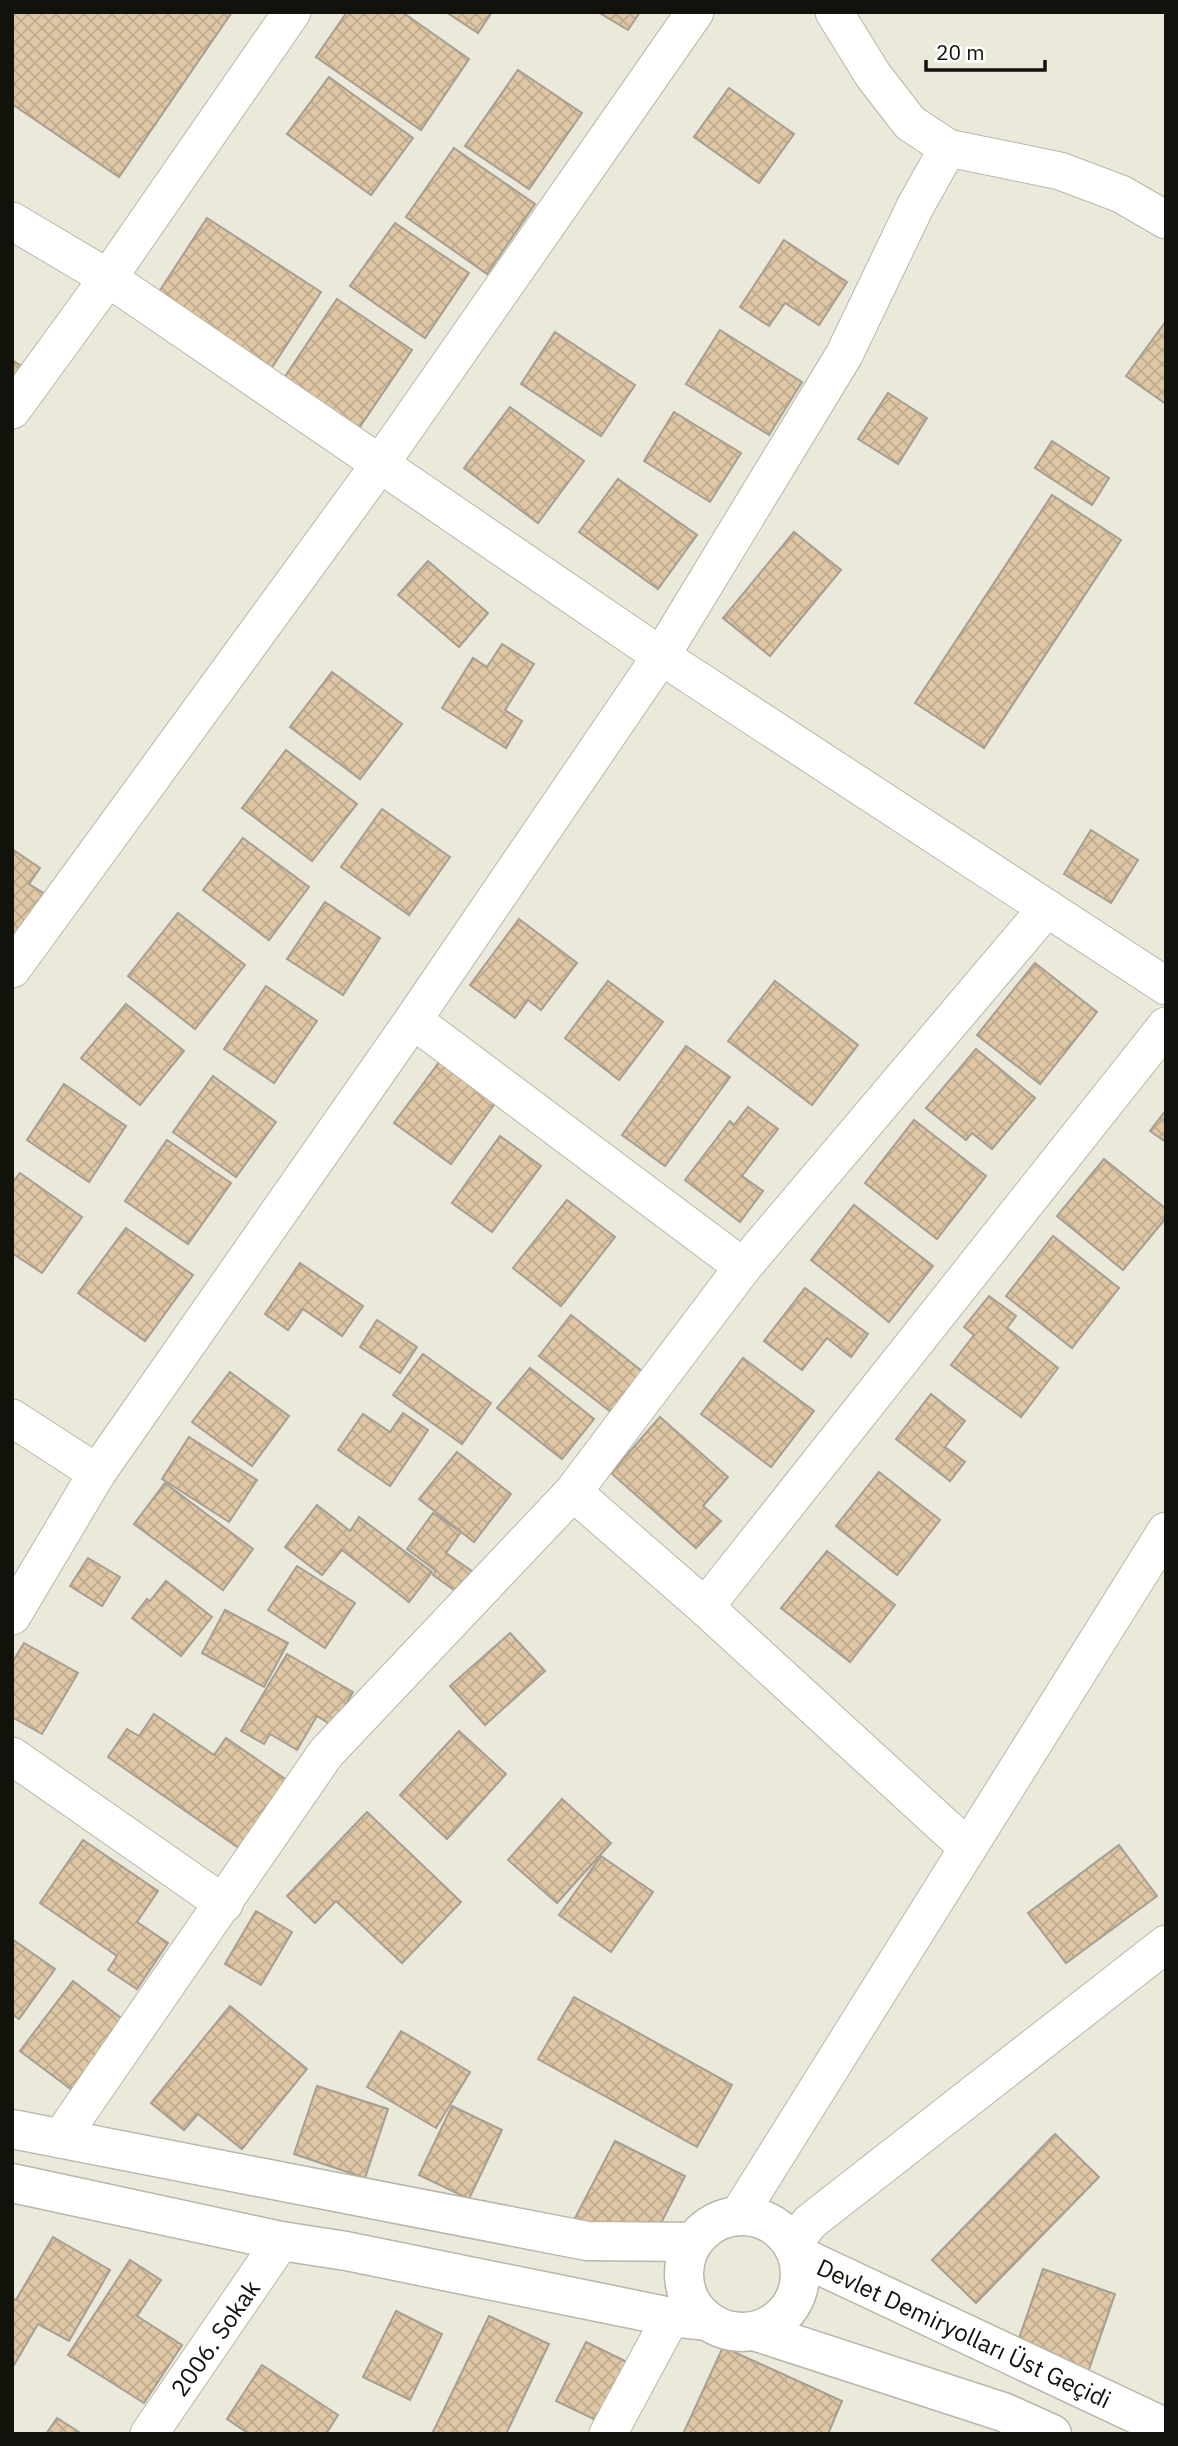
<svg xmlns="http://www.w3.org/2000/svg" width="1178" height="2446" viewBox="0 0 1178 2446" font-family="'IBM Plex Sans',sans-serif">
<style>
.building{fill:url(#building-cross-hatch);stroke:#a79e92;stroke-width:2}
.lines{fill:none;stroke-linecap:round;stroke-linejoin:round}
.minor-casing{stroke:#b8b7a9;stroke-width:39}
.secondary-casing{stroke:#b8b7a9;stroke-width:41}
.minor{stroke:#fff;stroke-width:37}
.secondary{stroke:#fff;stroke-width:38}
.labels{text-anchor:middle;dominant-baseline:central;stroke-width:7;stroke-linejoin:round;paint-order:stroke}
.street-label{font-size:24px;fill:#12120d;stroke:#fff}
</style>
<defs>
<pattern id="building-cross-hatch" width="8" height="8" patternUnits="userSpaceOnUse" patternTransform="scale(1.75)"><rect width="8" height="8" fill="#dfc7a5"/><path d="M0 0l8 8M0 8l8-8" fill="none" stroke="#beaa8d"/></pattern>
</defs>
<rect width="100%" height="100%" fill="#eae9da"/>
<g class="building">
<polygon points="12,12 232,12 119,177 12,104"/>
<polygon points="347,12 402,12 469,59 421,130 316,57"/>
<polygon points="446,12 492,12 478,33"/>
<polygon points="598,12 640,12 628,30"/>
<polygon points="518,70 582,113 529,189 465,146"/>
<polygon points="329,77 413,138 371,195 287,134"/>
<polygon points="729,88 794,134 759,183 694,137"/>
<polygon points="454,148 535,204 487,274 406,217"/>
<polygon points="207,218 321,292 269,372 155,298"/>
<polygon points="395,223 469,273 425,338 350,286"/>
<polygon points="784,240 847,282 819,325 785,303 769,326 740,307"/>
<polygon points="337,299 412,350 357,431 282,381"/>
<polygon points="1166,321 1166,404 1126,376"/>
<polygon points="720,330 802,382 769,435 686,384"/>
<polygon points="555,332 635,385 601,436 521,384"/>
<polygon points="12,360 23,367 12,383"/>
<polygon points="888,393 927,418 898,464 858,439"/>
<polygon points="510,407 584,461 538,523 464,468"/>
<polygon points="674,412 741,453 710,502 644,461"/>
<polygon points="1052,441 1109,478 1092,505 1035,468"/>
<polygon points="618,479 697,535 658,589 579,532"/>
<polygon points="1052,495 1121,540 984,748 915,703"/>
<polygon points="794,532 841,570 770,656 723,618"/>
<polygon points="428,561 488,613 459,647 398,595"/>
<polygon points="502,644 534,664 505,710 522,721 506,748 442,708 473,658 487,667"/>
<polygon points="332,672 402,724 360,779 290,727"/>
<polygon points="286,750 357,804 312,861 242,808"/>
<polygon points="382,809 450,857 409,915 341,867"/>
<polygon points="1091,830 1138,860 1111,903 1064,874"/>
<polygon points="243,838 309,887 269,940 203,890"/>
<polygon points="12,849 40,868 29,884 50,897 12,952"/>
<polygon points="325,902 380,938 343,995 287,959"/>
<polygon points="178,913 245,965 195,1029 128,976"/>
<polygon points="519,919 577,963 541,1010 528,1000 515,1018 470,985"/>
<polygon points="1035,963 1097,1012 1040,1084 977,1035"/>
<polygon points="608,981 663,1022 619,1080 565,1038"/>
<polygon points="775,981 858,1045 812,1105 728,1041"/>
<polygon points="266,986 317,1021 274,1083 224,1049"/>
<polygon points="126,1004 184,1051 140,1105 81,1058"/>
<polygon points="686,1046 730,1077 665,1166 622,1135"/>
<polygon points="976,1049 1035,1098 992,1149 972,1133 966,1140 926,1108"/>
<polygon points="440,1061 496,1102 451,1164 394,1123"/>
<polygon points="213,1076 276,1122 236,1177 173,1132"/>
<polygon points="64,1084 126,1126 89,1182 27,1140"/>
<polygon points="748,1107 778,1129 742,1176 763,1191 740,1222 685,1180 730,1121 734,1125"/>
<polygon points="1166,1110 1166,1142 1150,1131"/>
<polygon points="914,1120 986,1176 937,1239 865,1183"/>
<polygon points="500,1136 541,1166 492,1232 452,1203"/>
<polygon points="167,1140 231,1183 188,1244 125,1201"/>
<polygon points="1104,1159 1166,1209 1166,1218 1123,1270 1057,1216"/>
<polygon points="20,1173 82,1217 42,1273 12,1253 12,1183"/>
<polygon points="567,1200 615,1237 561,1306 513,1268"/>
<polygon points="854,1205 933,1266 889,1322 811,1260"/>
<polygon points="126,1228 193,1275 145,1341 78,1293"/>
<polygon points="1053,1236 1119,1288 1072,1348 1006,1296"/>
<polygon points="300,1263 363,1306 342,1336 303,1309 288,1330 265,1314"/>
<polygon points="805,1288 868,1334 851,1357 827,1338 802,1370 764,1341"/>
<polygon points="989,1296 1016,1316 1007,1328 1058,1368 1021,1417 951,1365 974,1335 964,1327"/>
<polygon points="571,1315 643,1372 611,1412 539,1356"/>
<polygon points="377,1320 417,1347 400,1373 360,1347"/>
<polygon points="423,1354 491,1403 462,1444 393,1395"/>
<polygon points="743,1358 814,1411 771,1467 701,1414"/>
<polygon points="530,1368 594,1419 562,1459 497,1408"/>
<polygon points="230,1372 289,1416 252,1466 192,1422"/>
<polygon points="931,1394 965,1421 945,1447 965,1462 950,1481 896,1439"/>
<polygon points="403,1413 428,1430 390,1486 338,1450 363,1414 390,1432"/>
<polygon points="660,1417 728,1477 703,1506 721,1521 696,1548 611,1473"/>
<polygon points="189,1437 257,1480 229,1522 162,1479"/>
<polygon points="457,1452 511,1494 474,1542 419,1499"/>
<polygon points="879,1472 940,1520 897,1575 836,1526"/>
<polygon points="165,1483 253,1549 223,1590 134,1524"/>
<polygon points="317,1505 350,1531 359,1517 432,1572 409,1602 342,1550 322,1575 285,1547"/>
<polygon points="433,1513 461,1532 446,1553 479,1576 464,1597 433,1575 436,1571 407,1549"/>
<polygon points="827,1551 895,1605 850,1662 781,1608"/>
<polygon points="88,1558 120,1577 102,1606 70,1586"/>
<polygon points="297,1566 355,1603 325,1648 268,1610"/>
<polygon points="166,1581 212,1617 181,1656 132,1618 147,1599 150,1601"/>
<polygon points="225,1610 288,1643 264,1687 202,1653"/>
<polygon points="510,1633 545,1671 485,1725 450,1686"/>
<polygon points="24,1643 78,1673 42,1734 12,1717 12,1663"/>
<polygon points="287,1654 353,1692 333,1726 317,1716 297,1750 270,1734 264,1744 241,1731"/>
<polygon points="154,1714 214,1755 226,1738 294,1785 246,1853 108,1757 127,1729 139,1736"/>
<polygon points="459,1731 506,1774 447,1839 400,1795"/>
<polygon points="562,1799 611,1843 557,1903 508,1860"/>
<polygon points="367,1812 461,1902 402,1963 336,1901 315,1923 287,1896"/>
<polygon points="83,1840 158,1891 137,1922 168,1943 137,1989 108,1970 117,1956 40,1903"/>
<polygon points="1119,1845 1157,1896 1066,1963 1028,1913"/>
<polygon points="601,1856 653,1892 611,1952 559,1915"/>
<polygon points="256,1911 292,1932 261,1985 225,1964"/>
<polygon points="12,1939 55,1969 19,2019 12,2014"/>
<polygon points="73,1981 125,2021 72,2090 20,2051"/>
<polygon points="574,1997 732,2085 697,2147 538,2059"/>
<polygon points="230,2006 307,2069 242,2149 198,2114 184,2130 151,2103"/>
<polygon points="401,2031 470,2072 436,2128 367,2087"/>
<polygon points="317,2086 388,2109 365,2178 294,2154"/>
<polygon points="452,2106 502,2130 469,2199 419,2175"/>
<polygon points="1055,2134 1099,2177 976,2303 932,2260"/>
<polygon points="615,2141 685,2176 656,2233 604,2233 575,2218"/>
<polygon points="53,2237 110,2270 69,2341 38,2324 14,2365 12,2364 12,2298 16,2300"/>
<polygon points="130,2260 161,2280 137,2316 182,2345 144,2403 68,2355"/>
<polygon points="1043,2269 1115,2294 1087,2375 1015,2350"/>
<polygon points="396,2311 442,2334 410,2400 363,2377"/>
<polygon points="489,2316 549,2344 506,2434 432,2434"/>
<polygon points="586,2342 633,2365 604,2424 556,2401"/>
<polygon points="723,2347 842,2401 828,2434 683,2434"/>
<polygon points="262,2365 338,2415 326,2434 249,2434 227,2419"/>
<polygon points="57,2418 82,2434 46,2434"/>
</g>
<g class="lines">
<g class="minor-casing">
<g id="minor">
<polyline points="834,12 873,75 910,123 948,148 1060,171 1121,194 1166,220"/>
<polyline points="12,221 108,278 661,656 1166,986"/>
<polyline points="12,410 108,278 292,12"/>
<polyline points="12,969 380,464 695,12"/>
<polyline points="413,1020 743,1267"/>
<polyline points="12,1418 97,1473"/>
<polyline points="573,1492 705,1607 968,1848"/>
<polyline points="705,1607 1166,1026"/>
<polyline points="12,1616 97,1473 413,1020 661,656 844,355 916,205 948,148"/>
<polyline points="12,1756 224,1904"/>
<polyline points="60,2139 326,1753 573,1492 743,1267 1047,908"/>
<polyline points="738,2216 1166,1531"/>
<polyline points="793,2244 810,2222 1166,1944"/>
<polyline points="149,2434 281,2241"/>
<polyline points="608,2434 671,2317"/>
</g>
</g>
<g class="secondary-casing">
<g id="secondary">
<polyline points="12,2129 587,2241 693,2242"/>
<polyline points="12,2183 281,2241 346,2251 671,2317 708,2321"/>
<circle cx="742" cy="2274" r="58"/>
<polyline points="800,2256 1166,2428"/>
<polyline points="754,2331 1003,2412 1052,2434"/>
</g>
</g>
<use href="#minor" class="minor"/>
<use href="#secondary" class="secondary"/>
</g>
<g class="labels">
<g class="street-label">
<text transform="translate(964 2333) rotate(25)">Devlet Demiryolları Üst Geçidi</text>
<text transform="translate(215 2338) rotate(-55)">2006. Sokak</text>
</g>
</g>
<rect width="1178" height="2446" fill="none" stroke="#12120d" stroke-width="28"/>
<path d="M926 60v10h119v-10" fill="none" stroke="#12120d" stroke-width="3.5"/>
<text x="936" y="60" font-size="21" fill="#12120d" stroke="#ffffff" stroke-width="5" paint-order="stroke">20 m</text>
</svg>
